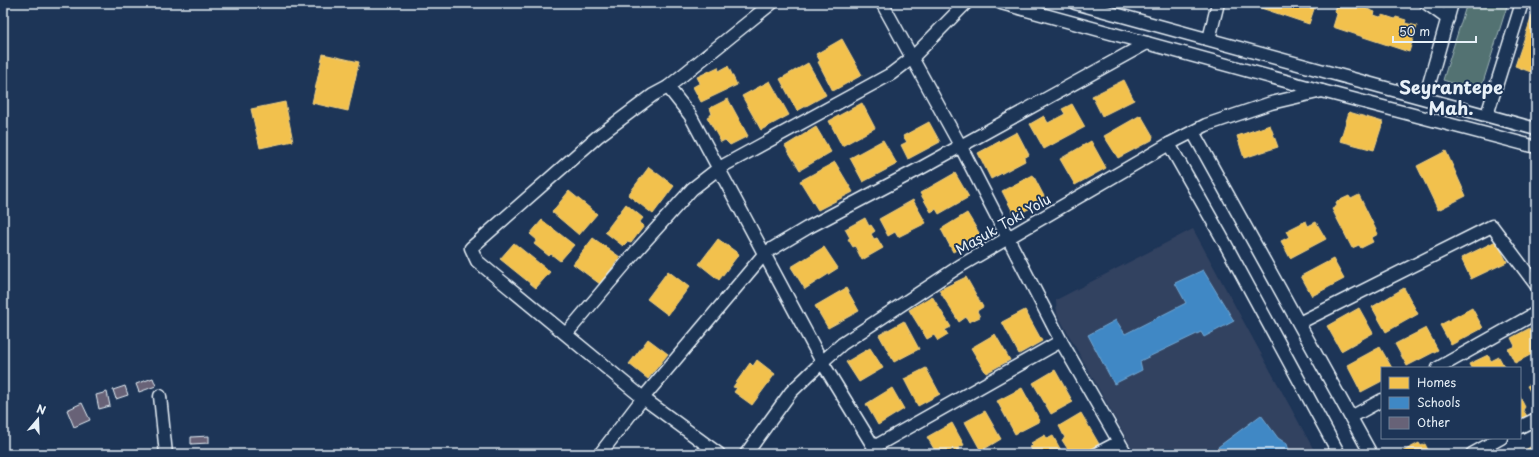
<svg xmlns="http://www.w3.org/2000/svg" width="1539" height="457" viewBox="0 0 1539 457" font-family="'Playpen Sans',sans-serif">
<style>
.built{fill:#334261}
.green{fill:#527272;stroke:#9db2b5}
.homes{fill:#f2c14e;stroke:#efcf81}
.schools{fill:#3f88c5;stroke:#72a8d4}
.building{fill:#676277;stroke:#e8f1f8}
.lines{fill:none;stroke-linecap:round;stroke-linejoin:round}
.street-casing{stroke:#e8f1f8;stroke-width:15}
.street{stroke:#1d3557;stroke-width:12}
.labels{text-anchor:middle;dominant-baseline:central;stroke-width:4;stroke-linejoin:round;paint-order:stroke}
.street-label{font-size:14px;fill:#e8f1f8;stroke:#1d3557}
.district-label{font-size:18px;font-weight:bold;fill:#e8f1f8;stroke:#1d3557}
</style>
<rect width="100%" height="100%" fill="#1d3557"/>
<filter id="ink" filterUnits="userSpaceOnUse"><feTurbulence type="fractalNoise" baseFrequency=".025" numOctaves="2"/><feDisplacementMap in="SourceGraphic" scale="8" xChannelSelector="R" yChannelSelector="G"/><feConvolveMatrix kernelMatrix="1 2 1 2 8 2 1 2 1" color-interpolation-filters="sRGB"/></filter>
<g filter="url(#ink)">
<polygon class="built" points="1193,229 1316,454 1135,454 1057,314 1056,300"/>
<polygon class="green" points="1467,3 1508,3 1480,92 1443,80"/>
<g class="homes">
<polygon points="1246,3 1316,3 1309,24"/>
<polygon points="1337,3 1347,3 1353,5 1354,4 1375,12 1374,15 1380,17 1383,15 1395,19 1396,17 1406,20 1405,23 1417,26 1409,52 1333,27 1337,14 1334,11"/>
<polygon points="1536,4 1536,74 1515,66"/>
<polygon points="842,39 862,75 833,91 818,62 820,61 816,54"/>
<polygon points="323,54 359,62 348,111 312,103"/>
<polygon points="808,63 826,95 797,111 780,79"/>
<polygon points="728,66 737,85 701,102 693,87 700,83 697,77 718,67 719,71"/>
<polygon points="1124,80 1134,100 1102,116 1092,96"/>
<polygon points="770,81 789,115 761,130 742,96"/>
<polygon points="728,99 748,136 730,145 725,140 721,142 707,117 712,114 710,108"/>
<polygon points="285,102 293,141 260,148 251,109"/>
<polygon points="862,103 875,128 842,146 829,121"/>
<polygon points="1072,104 1085,127 1044,149 1030,124 1044,116 1048,123 1065,114 1062,109"/>
<polygon points="1349,112 1383,122 1374,150 1340,141"/>
<polygon points="1139,116 1142,117 1153,136 1152,140 1118,158 1104,136"/>
<polygon points="929,122 940,142 908,159 901,145 907,142 903,136"/>
<polygon points="1270,125 1278,147 1244,158 1237,136"/>
<polygon points="816,127 831,152 800,170 785,146"/>
<polygon points="1017,132 1029,155 1024,158 1025,161 991,179 978,153"/>
<polygon points="883,140 897,164 863,182 850,158"/>
<polygon points="1091,141 1106,168 1075,185 1060,159"/>
<polygon points="1446,151 1466,196 1438,210 1417,166"/>
<polygon points="835,162 853,192 818,210 800,181"/>
<polygon points="649,167 674,186 653,214 628,195"/>
<polygon points="955,173 969,197 939,214 936,209 931,212 920,193"/>
<polygon points="1033,175 1046,200 1015,216 1002,191"/>
<polygon points="569,191 597,214 579,235 552,212"/>
<polygon points="1359,195 1378,234 1371,238 1373,242 1361,248 1359,245 1352,248 1332,209 1337,206 1336,202 1349,196 1351,199"/>
<polygon points="913,200 926,223 898,237 895,232 888,236 879,219"/>
<polygon points="626,204 643,218 639,223 644,226 631,243 627,242 623,246 605,232"/>
<polygon points="967,213 981,236 953,252 941,229"/>
<polygon points="865,218 869,226 871,225 875,231 871,234 874,239 877,238 883,248 862,260 855,246 853,247 848,239 850,238 845,229"/>
<polygon points="542,220 574,245 560,261 551,254 549,256 534,244 537,240 530,234"/>
<polygon points="1306,221 1308,226 1316,222 1326,239 1290,258 1281,241 1289,237 1286,231"/>
<polygon points="593,238 620,257 600,284 573,264"/>
<polygon points="718,239 739,254 719,280 699,264"/>
<polygon points="1496,241 1507,262 1471,279 1461,258"/>
<polygon points="514,243 550,272 536,288 500,259"/>
<polygon points="824,247 838,268 805,289 791,267"/>
<polygon points="1333,259 1344,279 1312,296 1301,276"/>
<polygon points="668,271 689,287 668,315 647,299"/>
<polygon points="966,277 983,307 977,311 980,317 969,322 966,317 959,322 939,290"/>
<polygon points="846,288 859,311 828,328 815,306"/>
<polygon points="1404,288 1418,314 1386,332 1372,307"/>
<polygon points="932,296 951,327 945,330 948,335 938,341 934,335 927,339 909,310"/>
<polygon points="1359,308 1373,333 1341,351 1327,326"/>
<polygon points="1472,308 1483,328 1451,345 1440,325"/>
<polygon points="1025,310 1042,341 1019,354 1002,322"/>
<polygon points="904,321 919,349 894,362 879,335"/>
<polygon points="1426,328 1438,350 1407,366 1395,344"/>
<polygon points="1530,328 1533,335 1536,333 1536,352 1515,363 1508,349 1515,346 1511,338"/>
<polygon points="995,334 1010,360 986,373 971,348"/>
<polygon points="648,339 668,354 648,379 629,364"/>
<polygon points="1380,347 1392,368 1382,368 1382,381 1361,392 1347,365"/>
<polygon points="870,348 883,368 859,382 846,362"/>
<polygon points="1488,355 1491,361 1499,357 1505,368 1471,368 1469,364"/>
<polygon points="757,360 775,374 752,405 734,392 737,388 733,387 750,363 753,366"/>
<polygon points="926,368 940,394 918,406 904,379"/>
<polygon points="1055,370 1073,402 1051,414 1033,383"/>
<polygon points="1536,377 1536,401 1527,386 1531,384 1530,380"/>
<polygon points="892,388 904,409 878,425 866,404"/>
<polygon points="1022,388 1040,421 1015,434 997,401"/>
<polygon points="1520,397 1525,407 1523,410 1527,416 1520,421"/>
<polygon points="985,411 1001,439 981,451 965,422"/>
<polygon points="1081,413 1099,444 1082,454 1071,454 1062,440 1065,438 1059,426"/>
<polygon points="952,423 964,445 958,448 961,453 956,454 953,449 948,452 949,454 937,454 927,437"/>
<polygon points="1045,435 1047,439 1053,436 1063,454 1034,454 1030,447 1033,446 1031,443"/>
<polygon points="1419,443 1421,446 1425,444 1428,450 1421,454 1398,454"/>
<polygon points="1536,444 1536,454 1518,454"/>
</g>
<g class="schools">
<polygon points="1203,270 1234,321 1204,337 1201,332 1140,361 1142,370 1114,384 1088,335 1116,320 1125,334 1186,303 1175,283"/>
<polygon points="1261,415 1278,438 1287,444 1290,454 1224,454 1218,447"/>
</g>
<g class="building">
<polygon points="153,378 156,386 139,392 136,384"/>
<polygon points="125,386 128,395 116,399 113,390"/>
<polygon points="107,392 110,406 99,409 96,395"/>
<polygon points="82,403 90,420 74,427 67,410"/>
<polygon points="209,436 209,443 191,444 191,437"/>
</g>
<g class="lines">
<g class="street-casing">
<g id="street">
<polyline points="882,3 961,147 1061,341 1126,454"/>
<polyline points="1001,3 1322,91 1536,147"/>
<polyline points="1075,3 1536,129"/>
<polyline points="1426,3 1448,19"/>
<polyline points="1209,39 1218,3"/>
<polyline points="668,87 690,115 822,362 878,454"/>
<polyline points="1425,98 1452,3"/>
<polyline points="1487,115 1522,3"/>
<polyline points="1193,132 1371,454"/>
<polyline points="1169,144 1221,236 1339,454"/>
<polyline points="1299,323 1492,226 1536,285"/>
<polyline points="566,334 638,249 692,189 719,168 891,74 912,58 966,3"/>
<polyline points="1438,368 1536,313"/>
<polyline points="160,396 166,454"/>
<polyline points="1351,417 1382,400"/>
<polyline points="1520,427 1536,419"/>
<polyline points="874,447 1061,341"/>
<polyline points="600,454 643,398 765,253 807,228 921,168 1147,43"/>
<polyline points="719,454 643,398 477,261 471,248 597,137 653,95 668,87 772,3"/>
<polyline points="746,454 791,392 822,362 842,344 960,266 1169,144 1206,125 1271,103 1322,91"/>
<polyline points="1096,454 1119,442"/>
<polyline points="1472,454 1501,438"/>
</g>
</g>
<use href="#street" class="street"/>
</g>
</g>
<g class="labels">
<g class="street-label">
<text transform="translate(1003 224) rotate(-30)">Maşuk Toki Yolu</text>
</g>
<g class="district-label">
<text x="1451" y="86">Seyrantepe<tspan x="1451" dy="21">Mah.</tspan></text>
</g>
</g>
<rect width="1539" height="457" fill="none" stroke="#1d3557" stroke-width="16"/>
<rect x="8" y="8" width="1523" height="441" fill="none" stroke="#e8f1f8" stroke-width="1.5" filter="url(#ink)"/>
<rect x="1381" y="367" width="140" height="72" fill="#1d3557" stroke="#6e8097"/>
<rect x="1389" y="377" width="20" height="12" fill="#f2c14e" stroke="#6e8097"/>
<text x="1417" y="387" font-size="12" fill="#e8f1f8">Homes</text>
<rect x="1389" y="397" width="20" height="12" fill="#3f88c5" stroke="#6e8097"/>
<text x="1417" y="407" font-size="12" fill="#e8f1f8">Schools</text>
<rect x="1389" y="417" width="20" height="12" fill="#676277" stroke="#6e8097"/>
<text x="1417" y="427" font-size="12" fill="#e8f1f8">Other</text>
<g transform="translate(38 419) rotate(19)" stroke="#1d3557" stroke-width="3" paint-order="stroke">
<path d="M0-3L7 15L0 10L-7 15Z" fill="#e8f1f8"/>
<text y="-6" font-size="11" font-weight="bold" text-anchor="middle" fill="#e8f1f8">N</text>
</g>
<path d="M1393 36v6h83v-6" fill="none" stroke="#e8f1f8" stroke-width="2"/>
<text x="1399" y="36" font-size="12" fill="#e8f1f8" stroke="#1d3557" stroke-width="3" paint-order="stroke">50 m</text>
</svg>
